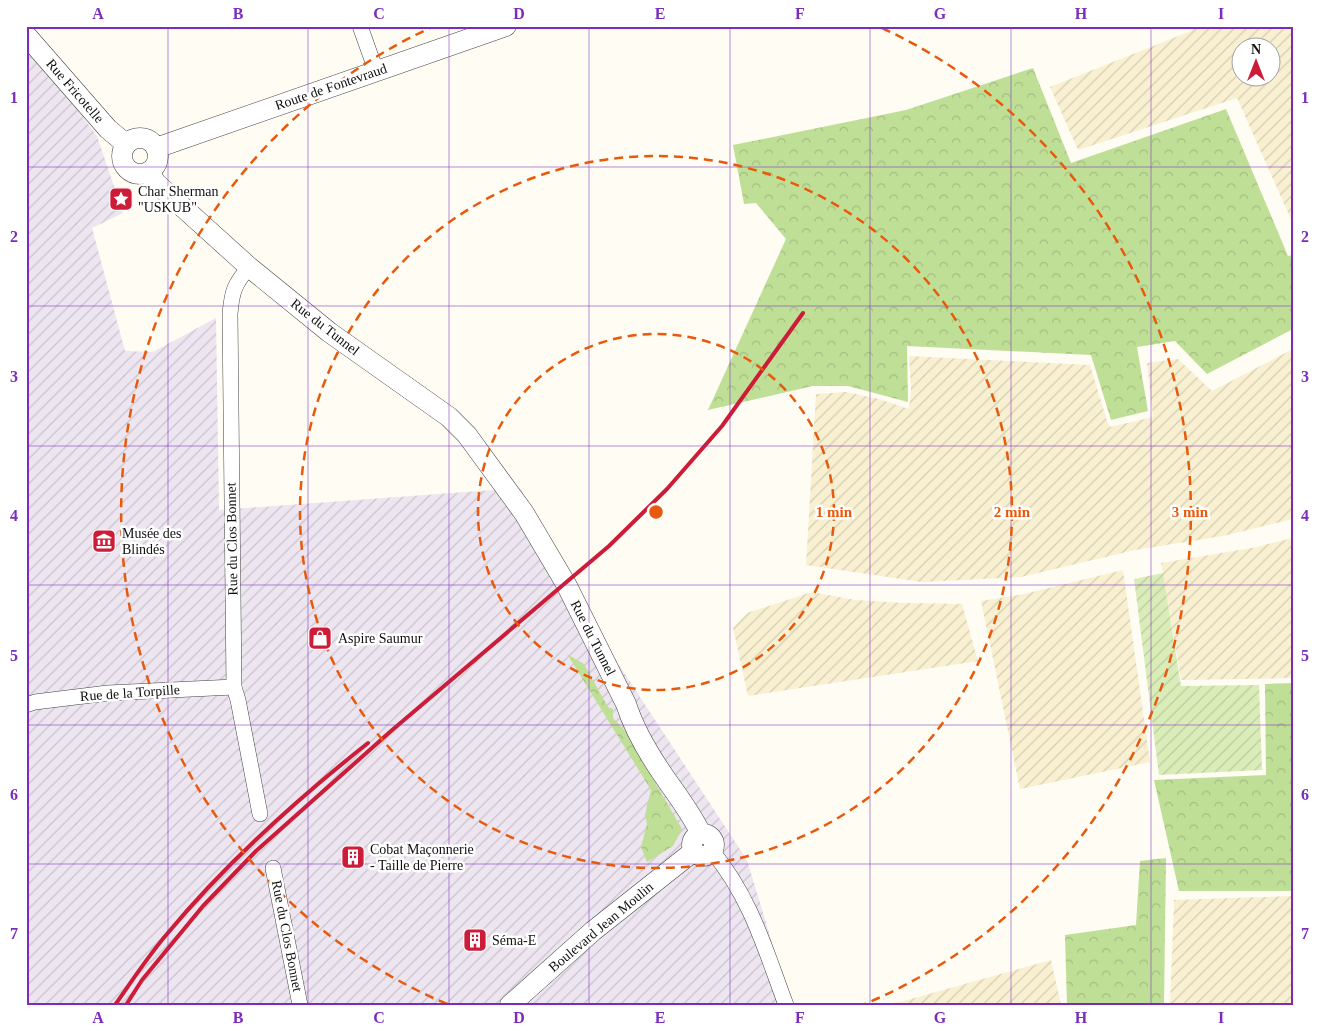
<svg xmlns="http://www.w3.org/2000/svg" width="1319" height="1031" viewBox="0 0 1319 1031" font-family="'Times New Roman',serif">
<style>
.industrial{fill:url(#industrial-furrows)}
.farmland{fill:url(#farmland-furrows);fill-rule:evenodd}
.forest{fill:url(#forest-crowns)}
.garden{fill:url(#garden-furrows)}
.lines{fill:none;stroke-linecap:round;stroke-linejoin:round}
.minor-casing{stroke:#434343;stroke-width:16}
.tertiary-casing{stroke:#434343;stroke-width:21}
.minor{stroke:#fff;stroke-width:15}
.tertiary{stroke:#fff;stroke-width:20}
.rail{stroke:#cc1c38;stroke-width:4}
.grid{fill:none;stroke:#7b2cbf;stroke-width:1;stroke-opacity:0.55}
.ring{fill:none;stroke:#e8590c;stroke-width:2.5;stroke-dasharray:9 6}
.labels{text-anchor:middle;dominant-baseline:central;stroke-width:5;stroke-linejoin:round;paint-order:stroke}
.street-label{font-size:14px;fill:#101010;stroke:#fff}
.poi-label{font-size:14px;fill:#101010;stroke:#fff;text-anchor:start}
.centre{fill:#e8590c;stroke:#fff;stroke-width:2.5}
.ring-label{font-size:15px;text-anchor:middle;font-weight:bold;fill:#e8590c;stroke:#fff;stroke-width:5;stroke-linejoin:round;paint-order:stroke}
.neatline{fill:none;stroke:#7b2cbf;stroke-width:2}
.grid-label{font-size:16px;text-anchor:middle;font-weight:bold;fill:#7b2cbf}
</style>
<defs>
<pattern id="industrial-furrows" width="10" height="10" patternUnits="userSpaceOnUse" patternTransform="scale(1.25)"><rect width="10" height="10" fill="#ede5ef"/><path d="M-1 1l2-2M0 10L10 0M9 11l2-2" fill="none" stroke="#cac3cc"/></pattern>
<pattern id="farmland-furrows" width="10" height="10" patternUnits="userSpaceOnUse" patternTransform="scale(1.25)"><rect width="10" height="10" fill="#f8f0d1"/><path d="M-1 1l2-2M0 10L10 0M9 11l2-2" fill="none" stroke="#d4cdb2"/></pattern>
<pattern id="forest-crowns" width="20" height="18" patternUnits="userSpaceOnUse" patternTransform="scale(1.25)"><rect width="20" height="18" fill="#bfdf97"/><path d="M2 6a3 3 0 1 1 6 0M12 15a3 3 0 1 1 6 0" fill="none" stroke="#a3be81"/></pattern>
<pattern id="garden-furrows" width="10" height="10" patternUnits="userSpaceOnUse" patternTransform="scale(1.25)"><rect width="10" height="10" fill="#daedb9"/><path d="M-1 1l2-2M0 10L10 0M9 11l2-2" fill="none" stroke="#baca9e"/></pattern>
</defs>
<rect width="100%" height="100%" fill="#fffcf3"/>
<polygon class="industrial" points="26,41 97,136 123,213 92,228 125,351 153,352 216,318 219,510 520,488 564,568 594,627 747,860 791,1005 26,1005"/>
<g class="farmland">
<path d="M 1194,26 L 1293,26 L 1293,224 L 1237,98 L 1078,150 L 1050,87 L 1191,31 ZM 1242,48 L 1272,48 L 1272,78 L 1242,78 Z"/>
<polygon points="1293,349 1293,519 1223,536 1135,550 1021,577 922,582 806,565 816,394 846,392 879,399 909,409 911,391 909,356 1090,365 1107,421 1110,427 1153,417 1147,363 1178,359 1212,391"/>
<polygon points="1293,538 1293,678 1181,680 1161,563 1252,548"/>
<polygon points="1123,570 1150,762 1020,789 981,601 1024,594"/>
<polygon points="812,592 855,600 904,603 962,604 978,661 748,696 733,628 747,613"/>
<polygon points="1293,896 1293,1004 1170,1005 1174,900"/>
<polygon points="1051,960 1061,1005 889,1005"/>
</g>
<g class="forest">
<polygon points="1033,68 1071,163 1226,109 1288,256 1293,255 1293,329 1207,374 1175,341 1137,347 1148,411 1111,420 1091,355 907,346 908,402 848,386 813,386 708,410 786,239 756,203 744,204 733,145 906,110"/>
<polygon points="567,654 584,664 608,707 613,709 613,718 626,732 682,829 673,846 647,862 641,847 647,824 645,815 651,790"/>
<polygon points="1293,683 1293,891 1179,891 1154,780 1266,775 1265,684"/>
<polygon points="1166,858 1164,1005 1067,1005 1065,935 1136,925 1140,861"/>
</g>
<polygon class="garden" points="1163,573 1181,686 1259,685 1262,770 1159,775 1134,579"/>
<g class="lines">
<g class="minor-casing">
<g id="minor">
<polyline points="360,26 376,71"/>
<path d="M 249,267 C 234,285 232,291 230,314 L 234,687 L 238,700 L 260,814"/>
<polyline points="26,705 35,702 108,693 234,687"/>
<path d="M 712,851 C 751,898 765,949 786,1005"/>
<polyline points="273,868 300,1005"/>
</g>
</g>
<g class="tertiary-casing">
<g id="tertiary">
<polyline points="26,35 108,129 126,144"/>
<circle cx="140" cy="156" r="18"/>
<polyline points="156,148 506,26"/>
<path d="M 148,172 L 156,183 L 249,267 L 329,332 L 449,417 L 467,435 L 524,513 L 566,584 L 626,704 C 635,732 651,758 668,782 C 680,799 692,815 701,834"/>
<circle cx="703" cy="845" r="11"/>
<polyline points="510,1005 593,931 694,851"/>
</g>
</g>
<use href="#minor" class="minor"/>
<use href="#tertiary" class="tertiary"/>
<g class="rail">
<path d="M 115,1005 C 132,981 148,956 167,934 C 226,863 296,800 368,743"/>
<polyline points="126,1005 142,980 203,906 256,851 391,731 609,546 667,489 722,426 803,313"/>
</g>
</g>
<path class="grid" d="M 168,26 L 168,1005M 308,26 L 308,1005M 449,26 L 449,1005M 589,26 L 589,1005M 730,26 L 730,1005M 870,26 L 870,1005M 1011,26 L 1011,1005M 1151,26 L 1151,1005M 26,167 L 1293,167M 26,306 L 1293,306M 26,446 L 1293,446M 26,585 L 1293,585M 26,725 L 1293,725M 26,864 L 1293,864"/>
<g class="ring">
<circle cx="656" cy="512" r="178"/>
<circle cx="656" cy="512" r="356"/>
<path d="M447 1004A534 534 0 0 1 430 28M882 28A534 534 0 0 1 865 1004"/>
</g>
<defs>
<g id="sight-square" transform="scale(1.25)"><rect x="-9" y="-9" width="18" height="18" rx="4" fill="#cc1c38" stroke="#fff"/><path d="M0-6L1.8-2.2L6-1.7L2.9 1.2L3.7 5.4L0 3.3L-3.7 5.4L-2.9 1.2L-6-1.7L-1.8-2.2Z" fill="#fff"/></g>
<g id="museum-square" transform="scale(1.25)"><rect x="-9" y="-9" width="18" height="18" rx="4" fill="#cc1c38" stroke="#fff"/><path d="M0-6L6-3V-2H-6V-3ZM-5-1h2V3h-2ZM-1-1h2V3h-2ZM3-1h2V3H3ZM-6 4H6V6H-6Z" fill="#fff"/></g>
<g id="shop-square" transform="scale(1.25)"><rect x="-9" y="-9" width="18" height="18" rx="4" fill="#cc1c38" stroke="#fff"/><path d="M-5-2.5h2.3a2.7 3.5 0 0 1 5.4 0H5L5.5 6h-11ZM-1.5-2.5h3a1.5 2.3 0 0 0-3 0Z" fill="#fff"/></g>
<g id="building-square" transform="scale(1.25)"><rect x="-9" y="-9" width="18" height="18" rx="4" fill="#cc1c38" stroke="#fff"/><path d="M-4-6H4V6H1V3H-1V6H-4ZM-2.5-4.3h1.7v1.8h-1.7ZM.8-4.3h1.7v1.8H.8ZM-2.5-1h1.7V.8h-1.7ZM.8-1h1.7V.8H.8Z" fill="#fff"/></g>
</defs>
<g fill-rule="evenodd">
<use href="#sight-square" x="121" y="199"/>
<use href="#museum-square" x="104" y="541"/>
<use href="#shop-square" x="320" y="638"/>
<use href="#building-square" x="353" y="857"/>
<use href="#building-square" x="475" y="940"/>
</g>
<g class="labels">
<g class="street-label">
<text transform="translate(331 87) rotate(-19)">Route de Fontevraud</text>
<text transform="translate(75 91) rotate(49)">Rue Fricotelle</text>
<text transform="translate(325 327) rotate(38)">Rue du Tunnel</text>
<text transform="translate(232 539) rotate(-91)">Rue du Clos Bonnet</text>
<text transform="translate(593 638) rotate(63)">Rue du Tunnel</text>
<text transform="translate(130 693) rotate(-4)">Rue de la Torpille</text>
<text transform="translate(601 927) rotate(-40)">Boulevard Jean Moulin</text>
<text transform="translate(287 936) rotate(79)">Rue du Clos Bonnet</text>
</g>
<g class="poi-label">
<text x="138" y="191">Char Sherman<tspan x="138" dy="16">"USKUB"</tspan></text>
<text x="122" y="533">Musée des<tspan x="122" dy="16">Blindés</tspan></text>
<text x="338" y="638">Aspire Saumur</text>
<text x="370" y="849">Cobat Maçonnerie<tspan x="370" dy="16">- Taille de Pierre</tspan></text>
<text x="492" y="940">Séma-E</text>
</g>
</g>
<circle cx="656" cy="512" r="8" class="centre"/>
<g class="ring-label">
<text x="834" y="517">1 min</text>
<text x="1012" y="517">2 min</text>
<text x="1190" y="517">3 min</text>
</g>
<rect width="1319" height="1031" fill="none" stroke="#ffffff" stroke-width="55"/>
<g transform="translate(1256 62)"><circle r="24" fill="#ffffff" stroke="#9f9f9f"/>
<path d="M0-4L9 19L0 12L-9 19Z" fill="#cc1c38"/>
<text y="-8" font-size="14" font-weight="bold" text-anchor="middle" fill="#101010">N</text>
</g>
<rect x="28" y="28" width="1264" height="976" class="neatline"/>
<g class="grid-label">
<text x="98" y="19">A</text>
<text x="238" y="19">B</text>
<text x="379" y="19">C</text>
<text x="519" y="19">D</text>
<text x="660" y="19">E</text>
<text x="800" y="19">F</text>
<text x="940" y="19">G</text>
<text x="1081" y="19">H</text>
<text x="1221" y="19">I</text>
<text x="14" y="103">1</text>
<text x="1305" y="103">1</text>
<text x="14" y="242">2</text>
<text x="1305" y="242">2</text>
<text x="14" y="382">3</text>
<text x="1305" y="382">3</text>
<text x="14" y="521">4</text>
<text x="1305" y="521">4</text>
<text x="14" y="661">5</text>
<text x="1305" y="661">5</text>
<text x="14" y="800">6</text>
<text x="1305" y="800">6</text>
<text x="14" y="939">7</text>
<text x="1305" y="939">7</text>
<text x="98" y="1023">A</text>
<text x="238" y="1023">B</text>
<text x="379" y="1023">C</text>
<text x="519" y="1023">D</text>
<text x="660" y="1023">E</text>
<text x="800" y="1023">F</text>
<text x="940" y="1023">G</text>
<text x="1081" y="1023">H</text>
<text x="1221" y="1023">I</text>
</g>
</svg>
